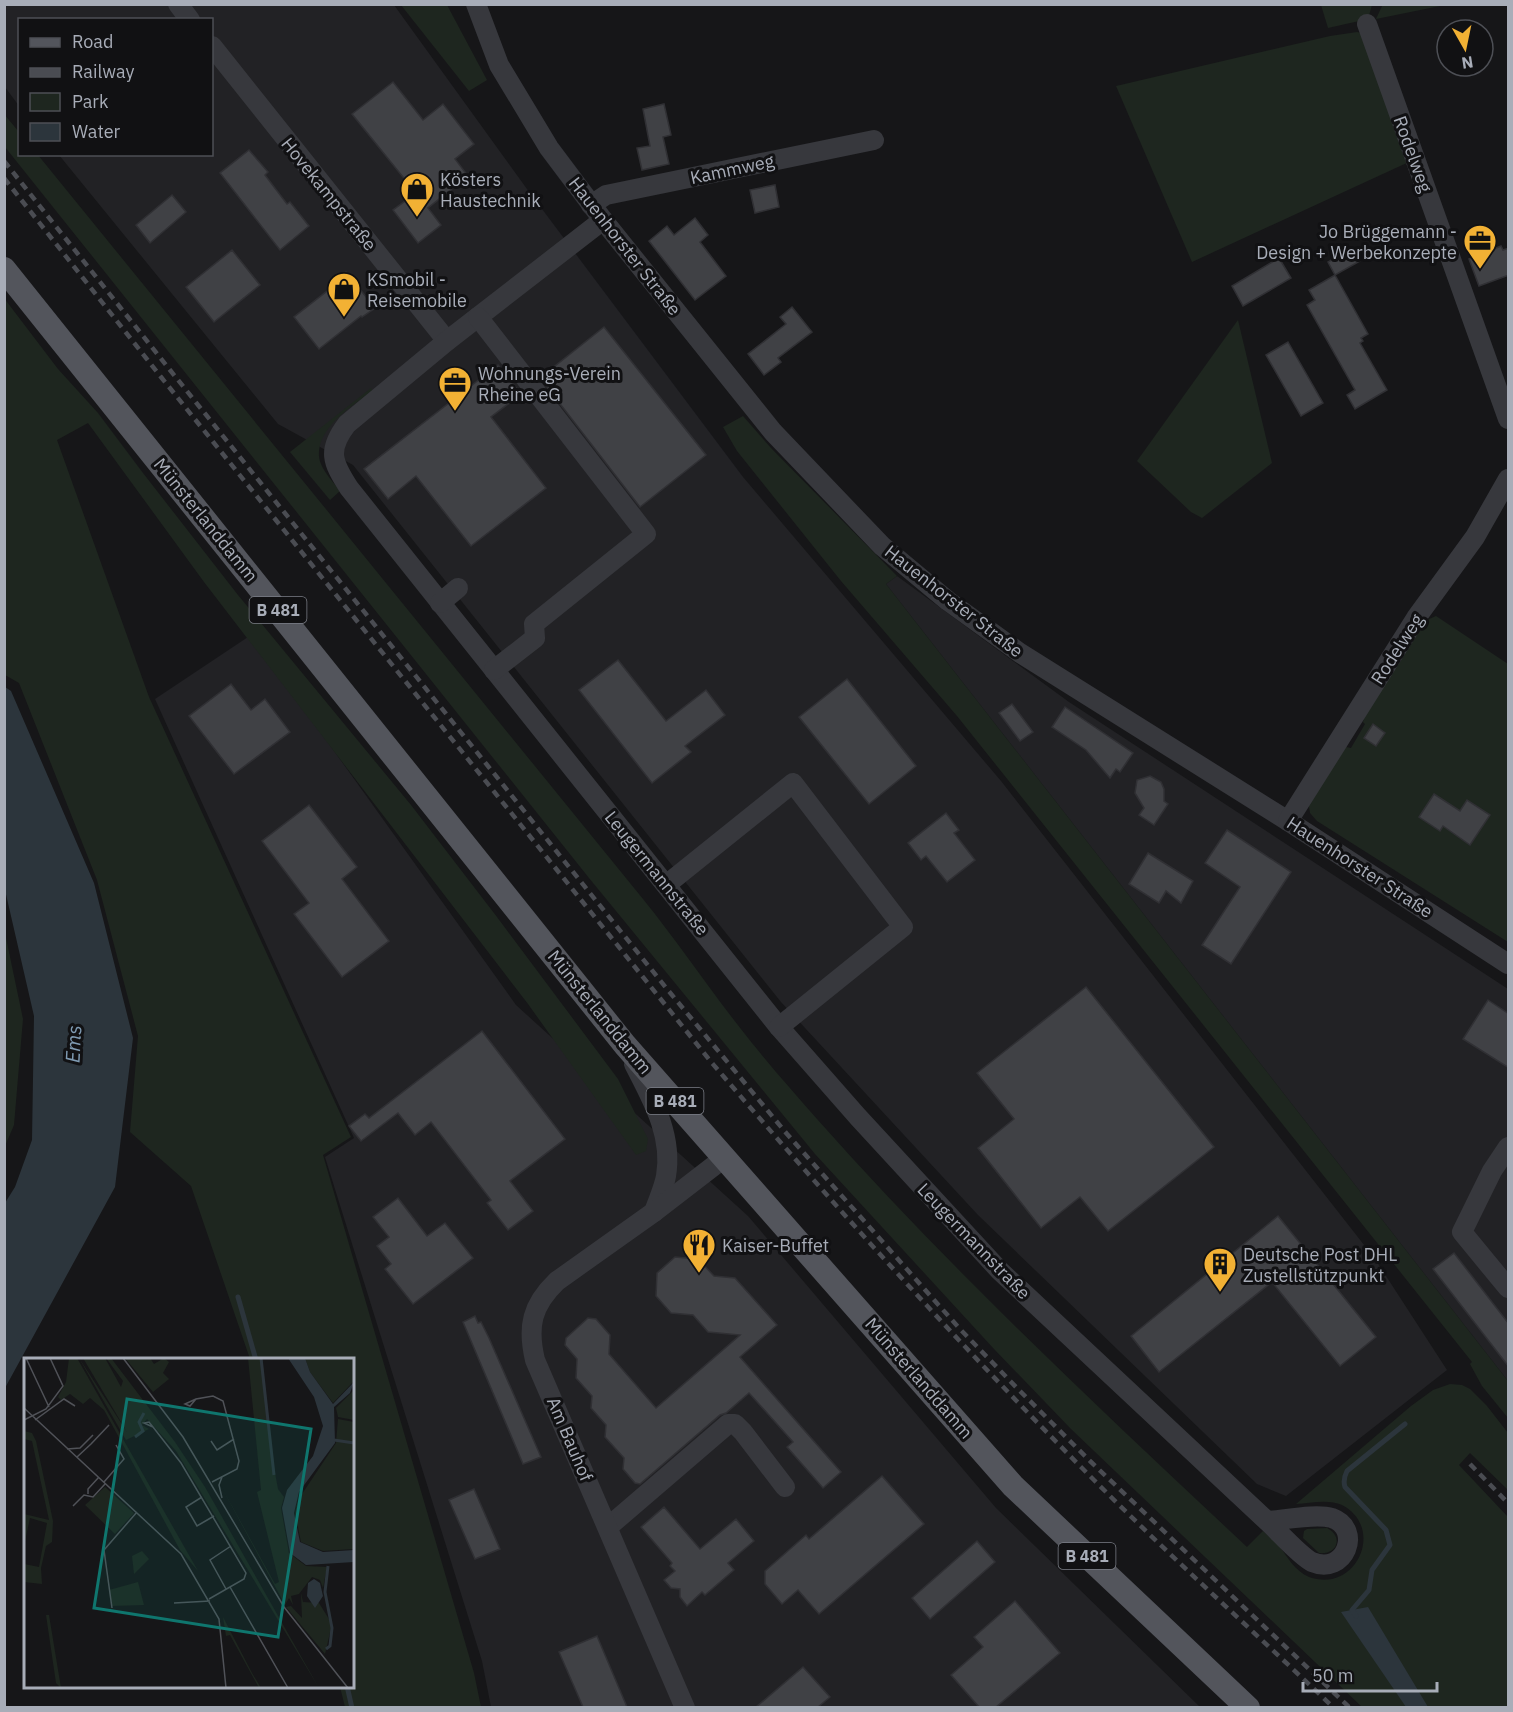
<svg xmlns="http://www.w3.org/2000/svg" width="1513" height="1712" viewBox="0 0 1513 1712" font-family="'IBM Plex Sans',sans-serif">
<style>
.built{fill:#222225}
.green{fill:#1e261f}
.water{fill:#2c353c}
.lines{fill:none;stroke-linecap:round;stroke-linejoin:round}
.stream{stroke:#2c353c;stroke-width:5}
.building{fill:#404145;stroke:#303034;stroke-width:1.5}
.minor{stroke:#37383d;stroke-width:20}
.major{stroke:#53555c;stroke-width:24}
.rail{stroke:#4a4c52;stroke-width:4.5;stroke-dasharray:8 6;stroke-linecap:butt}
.labels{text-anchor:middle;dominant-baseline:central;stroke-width:6;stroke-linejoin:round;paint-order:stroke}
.shield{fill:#111113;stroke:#7b7e86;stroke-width:1.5}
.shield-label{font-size:16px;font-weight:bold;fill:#a8adb8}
.street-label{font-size:18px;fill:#a8adb8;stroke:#111113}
.poi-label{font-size:18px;fill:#a8adb8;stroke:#111113;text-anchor:start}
.water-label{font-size:20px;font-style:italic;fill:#7f9bb3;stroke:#111113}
.inset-river{fill:none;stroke:#2c353c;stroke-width:3}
.inset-road{fill:none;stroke:#505258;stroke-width:1.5}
.view{fill:#0f766e;fill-opacity:0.15;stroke:#0f766e;stroke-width:3}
.inset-edge{fill:none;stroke:#a8adb8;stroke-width:3}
</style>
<rect width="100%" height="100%" fill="#161618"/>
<g class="built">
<polygon points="4,5 394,5 527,189 743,477 1001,781 1375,1259 1447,1370 1286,1496 1257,1484 978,1215 781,1002 353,465 278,424 59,155 212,154 212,20 20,20 19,106 5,87"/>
<polygon points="897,576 1069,702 1508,989 1508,1381 886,584"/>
<polygon points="251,635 516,1005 748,1216 996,1508 1200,1707 491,1707 482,1661 325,1157 354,1138 155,699"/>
</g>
<g class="green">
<polygon points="1389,4 1445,4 1445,5 1376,19 1382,6"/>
<polygon points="401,5 447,5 487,80 469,91"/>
<polygon points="1321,5 1372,5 1368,19 1328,28"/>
<polygon points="1357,32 1368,35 1411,161 1192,262 1116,86 1330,36"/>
<path d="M 4,114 L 19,132 L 20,154 L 38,155 L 643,899 C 681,946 714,996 752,1043 C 773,1069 795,1094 817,1119 C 951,1270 1100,1409 1247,1547 L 1263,1531 C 1268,1536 1275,1541 1280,1547 C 1288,1558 1295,1571 1309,1577 C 1356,1594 1386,1528 1342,1505 C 1329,1499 1310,1503 1296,1504 L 1411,1406 L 1433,1390 L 1450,1384 L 1462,1385 L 1470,1389 L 1487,1406 L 1508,1433 L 1508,1490 L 1470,1453 L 1459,1465 L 1508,1517 L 1508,1707 L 1362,1707 L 1071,1429 L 994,1349 L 815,1154 L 589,878 L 5,147 Z"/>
<polygon points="4,298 58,369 98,413 143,473 238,595 411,805 497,917 618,1079 648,1139 646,1151 636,1155 528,1004 204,582 88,423 57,440 149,697 351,1137 323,1155 474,1673 481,1707 345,1707 340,1687 352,1686 352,1360 250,1359 191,1186 130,1132 138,1036 97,880 19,683 5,675"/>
<polygon points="1238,320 1272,463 1202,518 1191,512 1137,461"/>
<path d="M 371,388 L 372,391 C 351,407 310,432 321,464 C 325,474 334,483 340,491 L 330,500 L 290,452 Z"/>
<polygon points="743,416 771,448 897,576 886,584 1508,1381 1508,1418 1482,1386 1470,1364 1472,1362 957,716 841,581 737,451 723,427"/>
<polygon points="1436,616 1508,664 1508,942 1317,821 1310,813 1308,800 1340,751 1346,747 1351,748 1365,724 1363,722 1367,709 1425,621"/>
<polygon points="5,933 23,1019 14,1125 5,1146"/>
<path d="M 1327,1528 C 1344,1537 1337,1555 1319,1553 L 1303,1538 L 1304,1531 L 1307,1529 Z"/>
</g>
<g class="water">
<polygon points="5,687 11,691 94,883 133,1038 115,1187 5,1388 5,1203 15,1187 32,1140 34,1016 5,890"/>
<polygon points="1368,1607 1428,1707 1406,1707 1341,1612"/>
</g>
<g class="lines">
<g class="stream">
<polyline points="238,1297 256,1360"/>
<path d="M 1356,1616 L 1352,1610 L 1369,1590 L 1372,1570 L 1390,1545 L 1386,1530 L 1345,1487 C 1343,1481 1344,1477 1347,1471 L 1405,1424"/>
<polyline points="347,1686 352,1708"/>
</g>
</g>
<g class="building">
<polygon points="393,82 423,120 443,104 474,144 455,159 468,176 428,208 441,225 418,243 393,210 416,193 352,114"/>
<polygon points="664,104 671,135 663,137 669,164 642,170 637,148 650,146 643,109"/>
<polygon points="249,150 268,172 265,175 287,204 290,202 309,226 280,250 220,173"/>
<polygon points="775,185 779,207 755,213 750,190"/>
<polygon points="172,195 186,212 150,243 136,225"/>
<polygon points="695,218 708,235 700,242 726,276 695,300 649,241 667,226 674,235"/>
<polygon points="1501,246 1503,250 1509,248 1509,275 1479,286 1469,259"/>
<polygon points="1352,248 1360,261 1335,275 1328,262"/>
<polygon points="232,250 260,285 214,322 186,287"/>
<polygon points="1279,258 1291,278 1243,306 1232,286"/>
<polygon points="346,272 375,308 362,317 361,316 319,349 294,317 336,284 334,281"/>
<polygon points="1335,275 1368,334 1361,338 1363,341 1360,343 1387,390 1355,409 1347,395 1355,390 1307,305 1315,300 1309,290"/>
<polygon points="792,307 812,332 778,358 781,362 764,375 748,354 786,324 780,317"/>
<polygon points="604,327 706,455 640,507 540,378"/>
<polygon points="1288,342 1323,403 1301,416 1266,355"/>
<polygon points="498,365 521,394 491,417 546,488 471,546 416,476 388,499 364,469"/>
<polygon points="618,660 666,721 706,690 725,715 685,746 691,752 652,783 579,690"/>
<polygon points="847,679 916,766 869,804 799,717"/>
<polygon points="231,684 251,710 265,699 290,732 234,774 189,716"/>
<polygon points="1012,704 1033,732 1020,741 999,713"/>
<polygon points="1065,707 1133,753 1120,772 1116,769 1110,778 1086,750 1052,727"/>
<polygon points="1373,724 1385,733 1376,746 1364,738"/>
<polygon points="1150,776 1161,782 1164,789 1164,801 1168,804 1154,825 1139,815 1144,808 1135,793 1137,780"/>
<polygon points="1434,794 1460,811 1467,800 1490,815 1470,845 1443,826 1440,831 1419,817"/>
<polygon points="309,805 357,867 342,879 389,941 342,977 294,914 309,903 262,841"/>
<polygon points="946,813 959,830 954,833 975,860 947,882 926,856 921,860 908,843"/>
<polygon points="1227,830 1291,872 1231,964 1202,945 1240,887 1205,863"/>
<polygon points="1148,853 1193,881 1181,903 1166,891 1159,903 1129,884"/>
<polygon points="1086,987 1214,1147 1108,1231 1080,1197 1041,1228 978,1148 1014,1119 977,1073"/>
<polygon points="1488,1000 1509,1014 1509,1068 1463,1039"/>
<polygon points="482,1031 565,1139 510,1181 533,1211 508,1230 487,1203 491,1200 431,1122 415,1135 398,1113 361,1141 349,1126 365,1114 369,1118"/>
<polygon points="398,1198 427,1236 445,1223 473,1258 413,1304 385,1269 391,1264 377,1246 389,1237 373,1217"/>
<polygon points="1278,1216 1376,1337 1340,1366 1272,1282 1159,1372 1131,1336"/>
<polygon points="1454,1253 1509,1324 1509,1367 1433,1269"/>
<polygon points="675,1257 698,1259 714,1276 735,1278 777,1325 740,1357 841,1472 823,1488 787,1447 793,1442 749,1393 726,1413 720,1415 640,1484 635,1483 623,1469 624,1458 605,1437 606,1425 591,1408 592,1396 576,1378 577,1359 565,1345 566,1338 588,1318 596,1319 610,1335 609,1354 656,1408 740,1335 708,1332 693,1315 671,1313 656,1296 657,1273"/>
<polygon points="475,1316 478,1323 481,1322 489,1338 541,1457 523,1464 463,1322"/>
<polygon points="882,1476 924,1524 819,1614 798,1590 782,1604 765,1584 765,1571 806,1535 809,1539"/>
<polygon points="474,1489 500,1549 475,1559 449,1500"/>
<polygon points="664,1507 700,1549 736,1519 754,1541 728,1563 734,1570 705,1595 702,1592 687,1606 680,1597 680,1589 671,1588 664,1580 675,1571 670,1566 672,1563 641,1527"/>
<polygon points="977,1541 995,1562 930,1619 912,1598"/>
<polygon points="1015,1601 1060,1653 996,1707 979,1707 951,1675 983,1647 974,1637"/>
<polygon points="597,1636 627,1707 583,1707 559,1652"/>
<polygon points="803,1667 830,1697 818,1707 756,1707"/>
</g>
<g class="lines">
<g class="minor">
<polyline points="178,4 190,20"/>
<polyline points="476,4 499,65 549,148 603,220 773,432 882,546 948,601 1020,653 1288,821 1508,964"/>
<polyline points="1367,24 1508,419"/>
<polyline points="212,46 447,341"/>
<polyline points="591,205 606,195 874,140"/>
<path d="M 603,220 L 447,341 L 347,424 C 327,450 332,462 349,488 L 779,1027 L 858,1117 L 1000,1271 L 1267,1521 C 1278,1531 1300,1556 1312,1562 C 1345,1576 1363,1529 1332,1518 C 1316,1513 1284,1520 1267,1521"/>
<polyline points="478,317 646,534 534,624 535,638 494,670"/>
<polyline points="440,603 458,588"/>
<polyline points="1288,821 1416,618 1475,537 1508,479"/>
<polyline points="666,885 793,783 903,927 779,1027"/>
<path d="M 634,1064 C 652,1099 673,1135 666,1176 C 664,1188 658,1200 654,1212"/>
<polyline points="1508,1147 1492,1171 1462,1232 1508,1288"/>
<polyline points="608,1527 728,1424 735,1424 743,1432 785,1487"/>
<path d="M 685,1708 L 535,1360 C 527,1326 532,1305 557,1281 L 654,1212 L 724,1158"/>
</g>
<polyline class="major" points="4,269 625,1045 1013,1486 1248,1708"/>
<g class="rail">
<polyline points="4,161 170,370 667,989 787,1134 959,1328 1016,1387 1090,1461 1350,1708"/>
<path d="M 4,178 L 161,377 L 712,1063 C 831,1202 953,1338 1081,1467 C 1163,1550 1250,1628 1334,1708"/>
<polyline points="1470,1464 1508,1503"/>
</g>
</g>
<defs>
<g id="shop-pin" transform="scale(1.725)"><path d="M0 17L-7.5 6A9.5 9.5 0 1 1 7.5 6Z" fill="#f2b134" stroke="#111113"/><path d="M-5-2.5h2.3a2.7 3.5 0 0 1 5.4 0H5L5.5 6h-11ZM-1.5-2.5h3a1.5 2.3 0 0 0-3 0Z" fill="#111"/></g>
<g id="office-pin" transform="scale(1.725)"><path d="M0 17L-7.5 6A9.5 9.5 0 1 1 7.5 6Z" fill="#f2b134" stroke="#111113"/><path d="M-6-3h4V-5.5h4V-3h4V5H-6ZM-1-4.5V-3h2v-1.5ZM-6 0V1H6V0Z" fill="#111"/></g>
<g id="restaurant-pin" transform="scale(1.725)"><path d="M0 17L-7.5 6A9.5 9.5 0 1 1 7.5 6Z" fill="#f2b134" stroke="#111113"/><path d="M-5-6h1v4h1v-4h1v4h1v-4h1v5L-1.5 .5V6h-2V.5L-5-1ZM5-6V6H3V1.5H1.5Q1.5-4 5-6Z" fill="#111"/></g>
<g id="building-pin" transform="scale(1.725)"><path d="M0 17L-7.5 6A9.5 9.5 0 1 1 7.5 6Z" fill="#f2b134" stroke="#111113"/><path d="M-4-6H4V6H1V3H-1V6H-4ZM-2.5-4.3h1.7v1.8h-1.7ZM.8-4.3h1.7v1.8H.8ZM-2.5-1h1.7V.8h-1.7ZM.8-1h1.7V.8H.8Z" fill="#111"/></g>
</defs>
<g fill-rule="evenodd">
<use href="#shop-pin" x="417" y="189"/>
<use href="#office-pin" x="1480" y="241"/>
<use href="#shop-pin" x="344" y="289"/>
<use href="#office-pin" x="455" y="383"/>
<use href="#restaurant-pin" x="699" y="1245"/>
<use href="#building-pin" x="1220" y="1264"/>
</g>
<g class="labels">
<g class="shield">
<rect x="249.5" y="597" width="57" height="26" rx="4.5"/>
<rect x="646.5" y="1088" width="57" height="26" rx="4.5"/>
<rect x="1058.5" y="1543" width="57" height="26" rx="4.5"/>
</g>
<g class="shield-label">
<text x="278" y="610">B 481</text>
<text x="675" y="1101">B 481</text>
<text x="1087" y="1556">B 481</text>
</g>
<g class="street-label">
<text transform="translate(1413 154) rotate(70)">Rodelweg</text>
<text transform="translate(732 169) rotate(-12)">Kammweg</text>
<text transform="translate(329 194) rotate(51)">Hovekampstraße</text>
<text transform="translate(625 246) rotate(52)">Hauenhorster Straße</text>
<text transform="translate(206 520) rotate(51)">Münsterlanddamm</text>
<text transform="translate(954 601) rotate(38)">Hauenhorster Straße</text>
<text transform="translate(1397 649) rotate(-57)">Rodelweg</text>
<text transform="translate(1360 867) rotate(33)">Hauenhorster Straße</text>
<text transform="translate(657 873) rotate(51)">Leugermannstraße</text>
<text transform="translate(600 1012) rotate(51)">Münsterlanddamm</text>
<text transform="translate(974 1241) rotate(46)">Leugermannstraße</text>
<text transform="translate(919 1378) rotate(49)">Münsterlanddamm</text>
<text transform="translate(570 1439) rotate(67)">Am Bauhof</text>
</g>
<g class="poi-label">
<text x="440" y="179">Kösters<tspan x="440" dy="21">Haustechnik</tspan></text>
<text x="1457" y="231" text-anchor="end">Jo Brüggemann -<tspan x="1457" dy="21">Design + Werbekonzepte</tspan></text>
<text x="367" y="279">KSmobil -<tspan x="367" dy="21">Reisemobile</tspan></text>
<text x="478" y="373">Wohnungs-Verein<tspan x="478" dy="21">Rheine eG</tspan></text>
<text x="722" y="1245">Kaiser-Buffet</text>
<text x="1243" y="1254">Deutsche Post DHL<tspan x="1243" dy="21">Zustellstützpunkt</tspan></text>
</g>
<g class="water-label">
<text transform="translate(73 1044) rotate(-87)">Ems</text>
</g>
</g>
<g transform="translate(24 1358)">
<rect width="330" height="330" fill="#161618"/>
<path d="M 45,0 L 53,0 L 174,213 L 156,192 L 80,52 L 66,40 L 59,46 L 46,36 L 37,42 L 34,39 L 42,24 ZM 55,0 L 103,74 L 59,0 L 81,0 L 97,29 L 99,23 L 82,0 L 87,0 L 151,84 L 181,129 L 295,330 L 152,93 L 123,61 L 118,67 L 125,71 L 102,82 ZM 101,0 L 126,0 L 130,6 L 140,0 L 145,4 L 139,15 L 145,21 L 129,34 ZM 224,0 L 238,0 L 249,104 L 254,131 L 260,139 L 257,150 L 265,195 L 282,208 L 303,209 L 299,230 L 296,222 L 288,219 L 275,236 L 267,238 L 269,247 L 265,240 L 261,247 L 197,128 L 251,226 L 255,224 L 233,134 L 237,132 ZM 281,0 L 330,0 L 330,23 L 309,45 L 286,14 ZM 330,32 L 330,62 L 314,59 L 312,50 ZM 314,61 L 330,64 L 330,191 L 299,193 L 277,184 L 271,155 L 274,142 L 312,85 ZM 0,73 L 8,75 L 12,83 L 29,163 L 28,184 L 22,188 L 17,210 L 18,226 L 0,224 L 0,206 L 15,209 L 23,165 L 6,160 L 0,188 L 0,156 L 25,162 L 8,83 L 0,81 ZM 81,129 L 110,155 L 91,176 L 61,147 ZM 118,193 L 125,201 L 110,216 L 108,198 ZM 114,224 L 120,247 L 88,248 L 85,232 ZM 277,235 L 279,244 L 295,245 L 308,266 L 301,296 L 262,249 L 267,248 L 278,260 ZM 22,257 L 25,257 L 37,330 L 32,325 ZM 199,259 L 228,315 L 237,330 L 235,330 L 206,277 L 202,278 Z" fill="#1e261f"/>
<path d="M 264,0 L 281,0 L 286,14 L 309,46 L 330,24 L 326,35 L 310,49 L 311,85 L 275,134 L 270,155 L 276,184 L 299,194 L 330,192 L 330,204 L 282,207 L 266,195 L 258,150 L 263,132 L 289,98 L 299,68 L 290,39 ZM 290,221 L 296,225 L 299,238 L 291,250 L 283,238 L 284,225 Z" fill="#2c353c"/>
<path class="inset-river" d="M 237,0 L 250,117M 111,79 L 119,73 L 115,64 L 120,55M 310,82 L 330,85M 302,291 L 306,288 L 308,270 L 301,234 L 304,208"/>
<path class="inset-road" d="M 2,0 L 25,49M 99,0 L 159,79 L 260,249 L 324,330M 172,41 L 161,46 L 166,48 L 172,41 L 189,38 L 199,43 L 215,103 L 213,111 L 188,124M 0,50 L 157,196 L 195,261 L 202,330M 0,62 L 22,51 L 39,28 L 26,0M 11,62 L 40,41 L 51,48M 129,69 L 120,65 L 125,64 L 129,69 L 157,105 L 222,215 L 220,221 L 185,241M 187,83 L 193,92 L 210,81M 67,86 L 85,67M 43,91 L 56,90 L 69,77M 53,99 L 67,86M 198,119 L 195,127 L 198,140M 80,124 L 100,101 L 92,87M 64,136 L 64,131 L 75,119M 178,139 L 162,149 L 173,168 L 190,158M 49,148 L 60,137 L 69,139 L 81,126M 206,229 L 264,330M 202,231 L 186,202 L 207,188M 150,245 L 186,243M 88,250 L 80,192 L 113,154"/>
<path class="view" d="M 103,41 L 287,71 L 254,279 L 70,250 Z"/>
<rect width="330" height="330" class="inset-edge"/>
</g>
<rect width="1513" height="1712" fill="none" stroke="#a8adb8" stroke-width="12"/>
<rect x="18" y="18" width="195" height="138" fill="#111113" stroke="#4d4f55" stroke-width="1.5"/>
<rect x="30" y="38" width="30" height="9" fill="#53555c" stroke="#4d4f55" stroke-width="1.5"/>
<text x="72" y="48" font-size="18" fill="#a8adb8">Road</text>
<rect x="30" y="68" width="30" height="9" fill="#4a4c52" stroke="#4d4f55" stroke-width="1.5"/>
<text x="72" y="78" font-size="18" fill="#a8adb8">Railway</text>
<rect x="30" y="93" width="30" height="18" fill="#1e261f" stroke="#4d4f55" stroke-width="1.5"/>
<text x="72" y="108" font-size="18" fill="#a8adb8">Park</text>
<rect x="30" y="123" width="30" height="18" fill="#2c353c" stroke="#4d4f55" stroke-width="1.5"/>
<text x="72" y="138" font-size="18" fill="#a8adb8">Water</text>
<g transform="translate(1465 48) rotate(171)"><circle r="28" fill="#111113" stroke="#4d4f55" stroke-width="1.5"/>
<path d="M0-4.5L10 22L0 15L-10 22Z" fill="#f2b134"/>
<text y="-9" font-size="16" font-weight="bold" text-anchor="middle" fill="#a8adb8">N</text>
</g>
<path d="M1303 1682v9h134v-9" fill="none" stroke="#a8adb8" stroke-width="3"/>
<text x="1312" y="1682" font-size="18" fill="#a8adb8" stroke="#111113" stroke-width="4.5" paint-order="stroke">50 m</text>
</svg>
